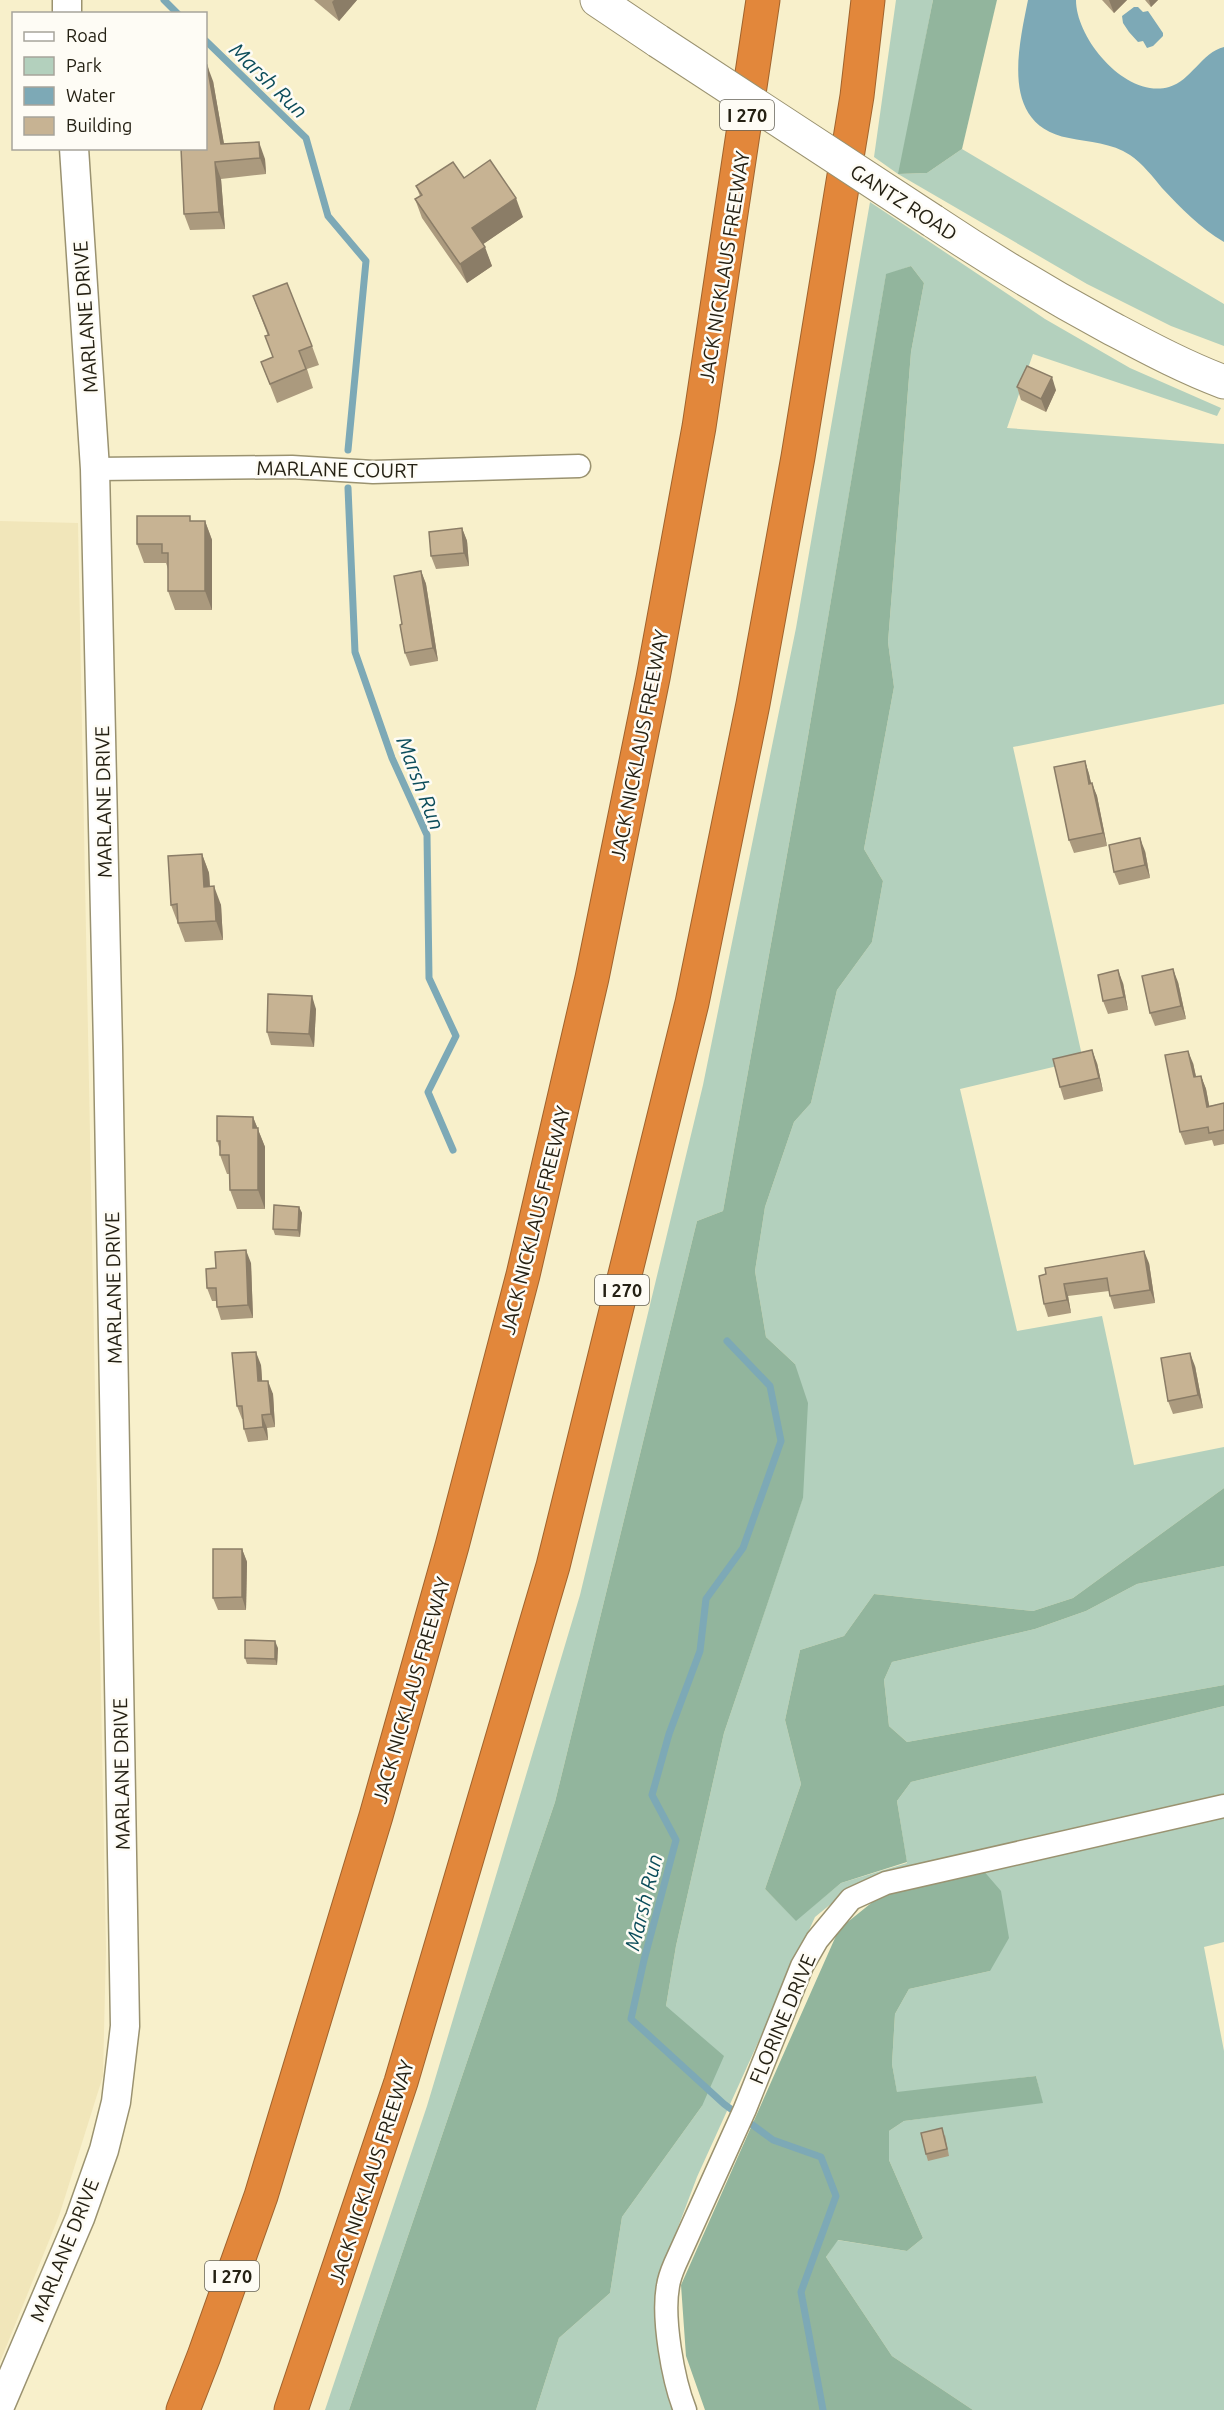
<svg xmlns="http://www.w3.org/2000/svg" width="1224" height="2410" viewBox="0 0 1224 2410" font-family="Ubuntu,sans-serif">
<style>
.built{fill:#f1e6ba}
.green{fill:#b3d0bd}
.forest{fill:#92b59d}
.water{fill:#7da9b6}
.lines{fill:none;stroke-linecap:round;stroke-linejoin:round}
.stream{stroke:#7da9b6;stroke-width:7}
.minor-casing{stroke:#9a9270;stroke-width:25}
.tertiary-casing{stroke:#9a9270;stroke-width:31}
.secondary-casing{stroke:#9a9270;stroke-width:35}
.motorway-casing{stroke:#a0632d;stroke-width:35}
.minor{stroke:#fff;stroke-width:22}
.tertiary{stroke:#fff;stroke-width:28}
.secondary{stroke:#fff;stroke-width:33}
.motorway{stroke:#e2873b;stroke-width:33}
.secondary-bridge-casing{stroke:#9a9270;stroke-width:35;stroke-linecap:butt}
.secondary-bridge{stroke:#fff;stroke-width:33}
.wall{fill:#ab9a7e}
.shaded-wall{fill:#8b7d67}
.building{fill:#c7b393;stroke:#8b7d67;stroke-width:1.5}
.labels{text-anchor:middle;dominant-baseline:central;stroke-width:5;stroke-linejoin:round;paint-order:stroke}
.shield{fill:#fefcf5;stroke:#666358;stroke-width:1.5}
.shield-label{font-size:18px;font-weight:bold;fill:#252114}
.street-label{font-size:20px;fill:#252114;stroke:#fefcf5}
.water-label{font-size:21px;font-style:italic;fill:#0c4d5b;stroke:#fefcf5}
</style>
<rect width="100%" height="100%" fill="#f8f0cb"/>
<polygon class="built" points="0,521 78,523 106,1949 103,2076 59,2216 0,2362"/>
<g class="green">
<polygon points="896,0 933,0 899,174 927,173 962,149 1224,304 1224,346 1171,326 1087,284 898,174 874,157"/>
<polygon points="870,202 1045,319 1130,368 1221,408 1217,416 1033,354 1007,428 1224,444 1224,704 1013,747 1083,1060 960,1089 1017,1331 1102,1316 1134,1465 1224,1447 1224,1488 1073,1598 1033,1611 874,1594 844,1636 800,1650 785,1720 801,1784 765,1889 796,1920 841,1883 907,1863 897,1801 911,1782 1224,1706 1224,1796 848,1890 815,1917 697,2177 663,2267 658,2317 670,2405 673,2410 536,2410 559,2338 610,2293 622,2217 702,2106 666,2006 676,1946 724,1733 803,1497 795,1364 766,1337 755,1271 765,1207 794,1122 811,1103 837,990 872,942 883,881 864,849 894,687 888,642 911,352 924,283 911,266 886,275 804,760 723,1211 697,1221 555,1802 349,2410 325,2410 427,2106 580,1595 703,1085 796,628"/>
<polygon points="1224,1566 1224,1685 907,1742 889,1726 884,1680 892,1662 1035,1629 1086,1611 1137,1584"/>
<polygon points="1224,1818 1224,1942 1204,1947 1224,2051 1224,2410 973,2410 892,2356 826,2257 837,2240 907,2251 923,2238 889,2160 889,2131 904,2121 1042,2102 1036,2076 897,2093 892,2064 895,2014 909,1989 990,1971 982,1869"/>
</g>
<g class="forest">
<polygon points="933,0 997,0 962,149 927,173 898,174"/>
<polygon points="911,266 924,283 911,352 888,642 894,687 864,849 883,881 872,942 837,990 811,1103 794,1122 765,1207 755,1271 766,1337 795,1364 808,1403 803,1498 724,1733 676,1946 666,2006 724,2056 702,2106 622,2217 610,2293 559,2338 536,2410 349,2410 555,1802 697,1221 723,1211 804,760 886,274"/>
<polygon points="1224,1488 1224,1566 1137,1584 1086,1611 1035,1629 892,1662 884,1680 889,1726 907,1742 1224,1685 1224,1706 911,1782 897,1801 907,1862 841,1883 796,1921 765,1889 801,1784 785,1720 800,1650 844,1636 874,1594 1033,1611 1073,1598"/>
<polygon points="982,1869 1001,1891 1009,1938 990,1971 909,1989 895,2014 892,2064 897,2092 1036,2076 1043,2103 904,2121 889,2131 889,2160 923,2238 907,2251 838,2240 826,2257 892,2356 973,2410 705,2410 686,2356 681,2285 839,1929 880,1896"/>
</g>
<g class="water">
<path d="M 1028,0 L 1076,0 C 1076,39 1126,99 1169,87 C 1191,81 1202,52 1224,47 L 1224,242 C 1200,228 1181,208 1162,188 C 1153,177 1142,163 1130,155 C 1112,143 1089,142 1069,138 C 1000,125 1018,50 1028,0 Z"/>
<polygon points="1134,7 1138,7 1143,12 1148,11 1163,33 1163,36 1153,46 1147,48 1143,41 1138,42 1129,32 1123,23 1122,16"/>
</g>
<g class="lines">
<g class="stream">
<polyline points="164,0 178,14"/>
<polyline points="206,41 306,138 328,216 366,261 348,450"/>
<polyline points="348,488 355,652 392,758 427,835 429,978 456,1036 428,1092 453,1150"/>
<polyline points="727,1341 770,1386 781,1441 743,1548 706,1599 700,1651 669,1734 652,1795 676,1840 644,1960 631,2019 724,2104 773,2140 821,2157 836,2196 801,2292 823,2410"/>
</g>
<g class="minor-casing">
<g id="minor">
<polyline points="95,469 292,467 373,472 579,466"/>
<path d="M 685,2410 C 673,2380 662,2318 668,2286 C 669,2279 672,2271 675,2264 L 745,2109 L 802,1966 L 817,1940 L 851,1899 L 886,1883 L 1224,1806"/>
</g>
</g>
<g class="tertiary-casing">
<g id="tertiary">
<polyline points="67,0 67,14"/>
<polyline points="0,2406 80,2218 104,2150 116,2102 125,2026 108,1047 95,469 74,148"/>
</g>
</g>
<g class="secondary-casing">
<g id="secondary">
<polyline points="597,0 658,41"/>
<path d="M 933,221 C 990,259 1048,294 1109,327 C 1147,347 1184,367 1224,382"/>
</g>
</g>
<g class="motorway-casing">
<g id="motorway">
<polyline points="183,2410 204,2356 261,2196 376,1816 452,1546 523,1275 592,978 653,678 699,427 763,0"/>
<polyline points="291,2410 401,2082 553,1566 692,1003 753,704 798,457 857,96 868,0"/>
</g>
</g>
<use href="#minor" class="minor"/>
<use href="#tertiary" class="tertiary"/>
<use href="#secondary" class="secondary"/>
<use href="#motorway" class="motorway"/>
<g class="secondary-bridge-casing">
<polyline id="secondary-bridge" points="658,41 933,221"/>
</g>
<use href="#secondary-bridge" class="secondary-bridge"/>
</g>
<g class="wall">
<polygon points="314,0 357,0 339,21"/>
<polygon points="1102,0 1127,0 1114,13"/>
<polygon points="1145,0 1158,0 1151,7"/>
<polygon points="213,81 224,144 265,159 266,174 221,179 225,229 190,230 184,214 206,148"/>
<polygon points="464,178 523,217 483,244 492,266 467,283 422,218 415,199 420,196 416,186"/>
<polygon points="253,296 312,346 319,365 307,369 313,388 277,403 261,362 273,357 268,336"/>
<polygon points="1017,387 1056,390 1046,412 1021,400"/>
<polygon points="205,521 212,540 212,610 175,610 168,591 168,569 166,563 144,563 137,544"/>
<polygon points="462,528 467,541 469,566 436,569 431,556"/>
<polygon points="421,571 426,584 438,661 410,666 405,653 402,624"/>
<polygon points="1085,761 1089,774 1091,783 1097,796 1107,846 1074,853 1069,840"/>
<polygon points="1145,851 1150,878 1119,885 1114,872"/>
<polygon points="202,854 209,873 210,886 221,905 223,940 185,942 171,905"/>
<polygon points="1178,982 1186,1019 1155,1026 1150,1013"/>
<polygon points="1123,983 1128,1010 1108,1014 1103,1001"/>
<polygon points="316,1009 314,1047 271,1045 267,1032"/>
<polygon points="1097,1063 1103,1091 1064,1100 1060,1087"/>
<polygon points="1193,1063 1196,1077 1201,1076 1206,1089 1209,1106 1224,1103 1224,1144 1214,1146 1212,1140 1185,1145 1180,1132"/>
<polygon points="253,1117 265,1147 265,1209 237,1209 230,1190 229,1174 227,1174 220,1155 220,1150 217,1141"/>
<polygon points="299,1207 302,1213 300,1237 275,1235 273,1229"/>
<polygon points="251,1263 253,1318 221,1320 217,1307 216,1301 212,1301 207,1288 216,1268"/>
<polygon points="1149,1263 1155,1303 1114,1309 1110,1296 1109,1291 1068,1296 1071,1313 1048,1317 1044,1304 1039,1276"/>
<polygon points="261,1365 262,1381 273,1394 275,1427 267,1428 268,1440 248,1442 244,1429 243,1419 242,1419 237,1406"/>
<polygon points="1195,1366 1203,1408 1173,1414 1168,1401"/>
<polygon points="242,1549 247,1562 246,1610 218,1610 213,1598"/>
<polygon points="278,1648 277,1665 247,1664 245,1658"/>
<polygon points="945,2135 949,2156 928,2161 926,2154"/>
</g>
<g class="shaded-wall">
<polygon points="334,0 357,0 339,21 332,2"/>
<polygon points="1109,0 1127,0 1114,13"/>
<polygon points="1149,0 1158,0 1151,7"/>
<polygon points="207,65 213,81 227,161 221,144"/>
<polygon points="259,142 265,159 266,174 260,158"/>
<polygon points="215,162 221,179 225,229 219,212"/>
<polygon points="516,198 523,217 479,247 472,228"/>
<polygon points="485,247 492,266 467,283 460,264"/>
<polygon points="1052,377 1056,390 1046,412 1041,399"/>
<polygon points="205,521 212,540 212,610 205,591"/>
<polygon points="462,528 467,541 469,566 464,553"/>
<polygon points="421,571 426,584 438,661 433,648"/>
<polygon points="1085,761 1089,774 1094,796 1089,784"/>
<polygon points="1092,783 1097,796 1107,846 1103,833"/>
<polygon points="1140,838 1145,851 1150,878 1145,865"/>
<polygon points="202,854 209,873 211,906 204,887"/>
<polygon points="214,886 221,905 223,940 216,921"/>
<polygon points="1173,969 1178,982 1186,1019 1181,1006"/>
<polygon points="1118,970 1123,983 1128,1010 1124,997"/>
<polygon points="312,996 316,1009 314,1047 309,1034"/>
<polygon points="1092,1050 1097,1063 1103,1091 1099,1078"/>
<polygon points="1188,1051 1193,1063 1199,1090 1194,1077"/>
<polygon points="1201,1076 1206,1089 1212,1120 1207,1107"/>
<polygon points="253,1117 265,1147 265,1209 258,1190 253,1128"/>
<polygon points="299,1207 302,1213 300,1237 298,1230"/>
<polygon points="246,1250 251,1263 253,1318 248,1305"/>
<polygon points="1144,1251 1149,1263 1155,1303 1150,1290"/>
<polygon points="1064,1284 1068,1296 1071,1313 1067,1300"/>
<polygon points="256,1352 261,1365 263,1394 258,1381"/>
<polygon points="1190,1353 1195,1366 1203,1408 1198,1395"/>
<polygon points="268,1381 273,1394 275,1427 271,1414"/>
<polygon points="262,1415 267,1428 268,1440 263,1427"/>
<polygon points="242,1549 247,1562 246,1610 242,1597"/>
<polygon points="275,1641 278,1648 277,1665 275,1659"/>
</g>
<g class="building">
<polygon points="206,65 207,65 221,144 259,142 260,158 215,162 219,212 184,214 181,148 206,148"/>
<polygon points="490,160 516,198 472,228 485,247 460,264 415,199 422,195 416,186 453,162 464,178"/>
<polygon points="287,283 312,346 299,351 306,369 270,384 261,362 273,357 265,336 269,335 253,296"/>
<polygon points="1027,366 1052,377 1041,399 1017,387"/>
<polygon points="137,516 190,516 190,521 205,521 205,591 168,591 168,553 162,553 162,544 137,544"/>
<polygon points="462,528 464,553 431,556 429,532"/>
<polygon points="421,571 433,648 405,653 400,625 402,624 394,576"/>
<polygon points="1085,761 1089,784 1092,783 1103,833 1069,840 1054,767"/>
<polygon points="1140,838 1145,865 1114,872 1109,845"/>
<polygon points="202,854 204,887 214,886 216,921 178,923 177,904 171,905 168,856"/>
<polygon points="1173,969 1181,1006 1150,1013 1142,976"/>
<polygon points="1118,970 1124,997 1103,1001 1098,975"/>
<polygon points="268,994 312,996 309,1034 267,1032"/>
<polygon points="1092,1050 1099,1078 1060,1087 1053,1059"/>
<polygon points="1188,1051 1194,1077 1201,1076 1207,1107 1224,1103 1224,1130 1209,1133 1208,1127 1180,1132 1165,1055"/>
<polygon points="217,1116 253,1117 253,1128 258,1128 258,1190 230,1190 229,1155 220,1155 220,1141 217,1141"/>
<polygon points="274,1205 299,1207 298,1230 273,1229"/>
<polygon points="246,1250 248,1305 217,1307 216,1288 207,1288 206,1269 216,1268 215,1252"/>
<polygon points="1144,1251 1150,1290 1110,1296 1107,1278 1064,1284 1067,1300 1044,1304 1039,1276 1046,1274 1045,1268"/>
<polygon points="256,1352 258,1381 268,1381 271,1414 262,1415 263,1427 244,1429 242,1406 237,1406 232,1353"/>
<polygon points="1190,1353 1198,1395 1168,1401 1161,1358"/>
<polygon points="213,1549 242,1549 242,1597 213,1598"/>
<polygon points="245,1640 275,1641 275,1659 245,1658"/>
<polygon points="942,2128 947,2149 926,2154 921,2133"/>
</g>
<g class="labels">
<g class="shield">
<rect x="720" y="100" width="54" height="30" rx="4.5"/>
<rect x="595" y="1275" width="54" height="30" rx="4.5"/>
<rect x="205" y="2261" width="54" height="30" rx="4.5"/>
</g>
<g class="shield-label">
<text x="747" y="115">I 270</text>
<text x="622" y="1290">I 270</text>
<text x="232" y="2276">I 270</text>
</g>
<g class="street-label">
<text transform="translate(904 202) rotate(33)">GANTZ ROAD</text>
<text transform="translate(724 267) rotate(-81)">JACK NICKLAUS FREEWAY</text>
<text transform="translate(85 317) rotate(-94)">MARLANE DRIVE</text>
<text transform="translate(337 469) rotate(1)">MARLANE COURT</text>
<text transform="translate(639 745) rotate(-79)">JACK NICKLAUS FREEWAY</text>
<text transform="translate(103 802) rotate(-91)">MARLANE DRIVE</text>
<text transform="translate(535 1220) rotate(-76)">JACK NICKLAUS FREEWAY</text>
<text transform="translate(113 1288) rotate(-91)">MARLANE DRIVE</text>
<text transform="translate(411 1690) rotate(-74)">JACK NICKLAUS FREEWAY</text>
<text transform="translate(121 1774) rotate(-91)">MARLANE DRIVE</text>
<text transform="translate(782 2019) rotate(-67)">FLORINE DRIVE</text>
<text transform="translate(371 2172) rotate(-72)">JACK NICKLAUS FREEWAY</text>
<text transform="translate(64 2250) rotate(-68)">MARLANE DRIVE</text>
</g>
<g class="water-label">
<text transform="translate(269 80) rotate(44)">Marsh Run</text>
<text transform="translate(421 783) rotate(69)">Marsh Run</text>
<text transform="translate(643 1902) rotate(-76)">Marsh Run</text>
</g>
</g>
<rect x="12" y="12" width="195" height="138" fill="#fefcf5" stroke="#a7a49b" stroke-width="1.5"/>
<rect x="24" y="32" width="30" height="9" fill="#ffffff" stroke="#a7a49b" stroke-width="1.5"/>
<text x="66" y="42" font-size="18" fill="#252114">Road</text>
<rect x="24" y="57" width="30" height="18" fill="#b3d0bd" stroke="#a7a49b" stroke-width="1.5"/>
<text x="66" y="72" font-size="18" fill="#252114">Park</text>
<rect x="24" y="87" width="30" height="18" fill="#7da9b6" stroke="#a7a49b" stroke-width="1.5"/>
<text x="66" y="102" font-size="18" fill="#252114">Water</text>
<rect x="24" y="117" width="30" height="18" fill="#c7b393" stroke="#a7a49b" stroke-width="1.5"/>
<text x="66" y="132" font-size="18" fill="#252114">Building</text>
</svg>
